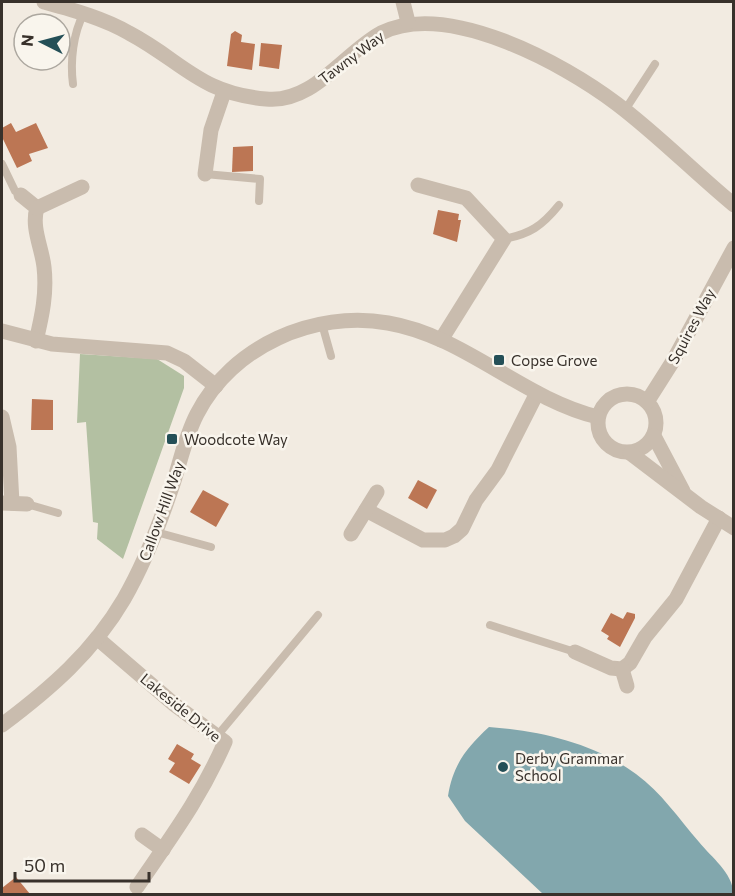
<svg xmlns="http://www.w3.org/2000/svg" width="735" height="896" viewBox="0 0 735 896" font-family="Commissioner,sans-serif">
<style>
.green{fill:#b3c0a2}
.water{fill:#82a7ad}
.building{fill:#bc7654}
.lines{fill:none;stroke-linecap:round;stroke-linejoin:round}
.service{stroke:#c9bcae;stroke-width:8}
.minor{stroke:#c9bcae;stroke-width:15}
.tertiary{stroke:#c9bcae;stroke-width:15}
.poi-dot{fill:#244f57;stroke:#f9f5ed;stroke-width:2}
.labels{text-anchor:middle;dominant-baseline:central;stroke-width:5;stroke-linejoin:round;paint-order:stroke}
.street-label{font-size:15px;fill:#38312b;stroke:#f9f5ed}
.poi-label{font-size:15px;fill:#38312b;stroke:#f9f5ed;text-anchor:start}
</style>
<rect width="100%" height="100%" fill="#f2ebe1"/>
<polygon class="green" points="80,354 157,359 184,376 184,388 123,559 97,539 98,523 93,522 86,422 77,423"/>
<path class="water" d="M 489,727 C 540,731 594,743 636,774 C 661,792 679,819 699,842 C 711,857 734,874 733,894 L 543,894 L 465,821 L 448,796 C 453,765 466,748 489,727 Z"/>
<g class="building">
<polygon points="235,31 242,35 241,42 255,44 252,70 227,66 231,34"/>
<polygon points="261,43 282,45 279,69 259,66"/>
<polygon points="11,123 16,132 36,123 48,148 29,154 32,161 17,168 2,137 2,128"/>
<polygon points="253,146 253,171 232,172 233,147"/>
<polygon points="438,210 459,214 458,220 461,220 457,242 433,234"/>
<polygon points="32,399 53,400 53,430 31,430"/>
<polygon points="418,480 437,490 427,509 408,498"/>
<polygon points="203,490 229,504 216,527 190,512"/>
<polygon points="627,612 635,614 635,618 620,647 607,639 609,636 601,631 611,613 623,619"/>
<polygon points="177,744 194,754 191,759 201,765 189,784 169,772 175,763 168,759"/>
<polygon points="16,877 30,894 2,894 2,888"/>
</g>
<g class="lines">
<g class="service">
<path d="M 73,84 C 70,62 73,33 84,13"/>
<polyline points="625,110 655,64"/>
<polyline points="2,164 15,191 21,195"/>
<polyline points="205,174 260,179 259,201"/>
<path d="M 504,239 C 530,234 542,226 559,205"/>
<polyline points="322,324 331,356"/>
<polyline points="27,504 58,513"/>
<polyline points="156,532 211,547"/>
<polyline points="490,625 575,652"/>
<polyline points="217,736 318,615"/>
</g>
<g class="minor">
<path d="M 44,2 C 73,10 103,18 129,33 C 182,61 199,93 266,99 C 313,104 344,53 381,33 C 447,0 563,63 617,104 C 658,135 694,172 734,205"/>
<polyline points="403,2 408,22"/>
<polyline points="205,174 211,130 224,92"/>
<polyline points="418,185 466,198 504,239 441,340"/>
<path d="M 21,195 L 37,208 C 31,227 42,248 44,267 C 47,293 42,316 36,341"/>
<polyline points="37,208 82,187"/>
<polyline points="2,331 52,344 167,353 184,361 216,386"/>
<polyline points="2,417 9,447 12,503"/>
<polyline points="2,503 27,504"/>
<polyline points="366,510 423,540 445,540 454,536 462,529 476,500 498,470 537,393"/>
<polyline points="351,534 377,492"/>
<path d="M 97,638 L 175,705 L 225,742 C 200,799 171,837 137,887"/>
<polyline points="575,652 611,668 622,669 630,663 645,637 676,599 719,518"/>
<polyline points="622,669 627,686"/>
<polyline points="142,835 163,850"/>
</g>
<g class="tertiary">
<circle cx="627" cy="423" r="29"/>
<polyline points="647,402 673,361 734,248"/>
<polyline points="654,436 683,491"/>
<polyline points="630,453 701,507 734,528"/>
<path d="M 2,725 C 50,689 93,652 124,599 C 144,564 159,526 172,487 C 180,463 185,437 197,414 C 232,346 314,310 388,323 C 465,336 523,399 598,417"/>
</g>
</g>
<g class="poi-dot">
<rect x="493" y="354" width="12" height="12" rx="3"/>
<rect x="166" y="433" width="12" height="12" rx="3"/>
<circle cx="503" cy="767" r="6"/>
</g>
<g class="labels">
<g class="street-label">
<text transform="translate(351 57) rotate(-37)">Tawny Way</text>
<text transform="translate(691 326) rotate(-62)">Squires Way</text>
<text transform="translate(161 511) rotate(-70)">Callow Hill Way</text>
<text transform="translate(181 707) rotate(39)">Lakeside Drive</text>
</g>
<g class="poi-label">
<text x="511" y="360">Copse Grove</text>
<text x="184" y="439">Woodcote Way</text>
<text x="515" y="758">Derby Grammar<tspan x="515" dy="17">School</tspan></text>
</g>
</g>
<rect width="735" height="896" fill="none" stroke="#38312b" stroke-width="6"/>
<g transform="translate(42 42) rotate(276)"><circle r="28" fill="#f9f5ed" stroke="#aca79f" stroke-width="1.5"/>
<path d="M0-4.5L10 22L0 15L-10 22Z" fill="#244f57"/>
<text y="-9" font-size="16" font-weight="bold" text-anchor="middle" fill="#38312b">N</text>
</g>
<path d="M15 872v9h134v-9" fill="none" stroke="#38312b" stroke-width="3"/>
<text x="24" y="872" font-size="18" fill="#38312b" stroke="#f9f5ed" stroke-width="4.5" paint-order="stroke">50 m</text>
</svg>
